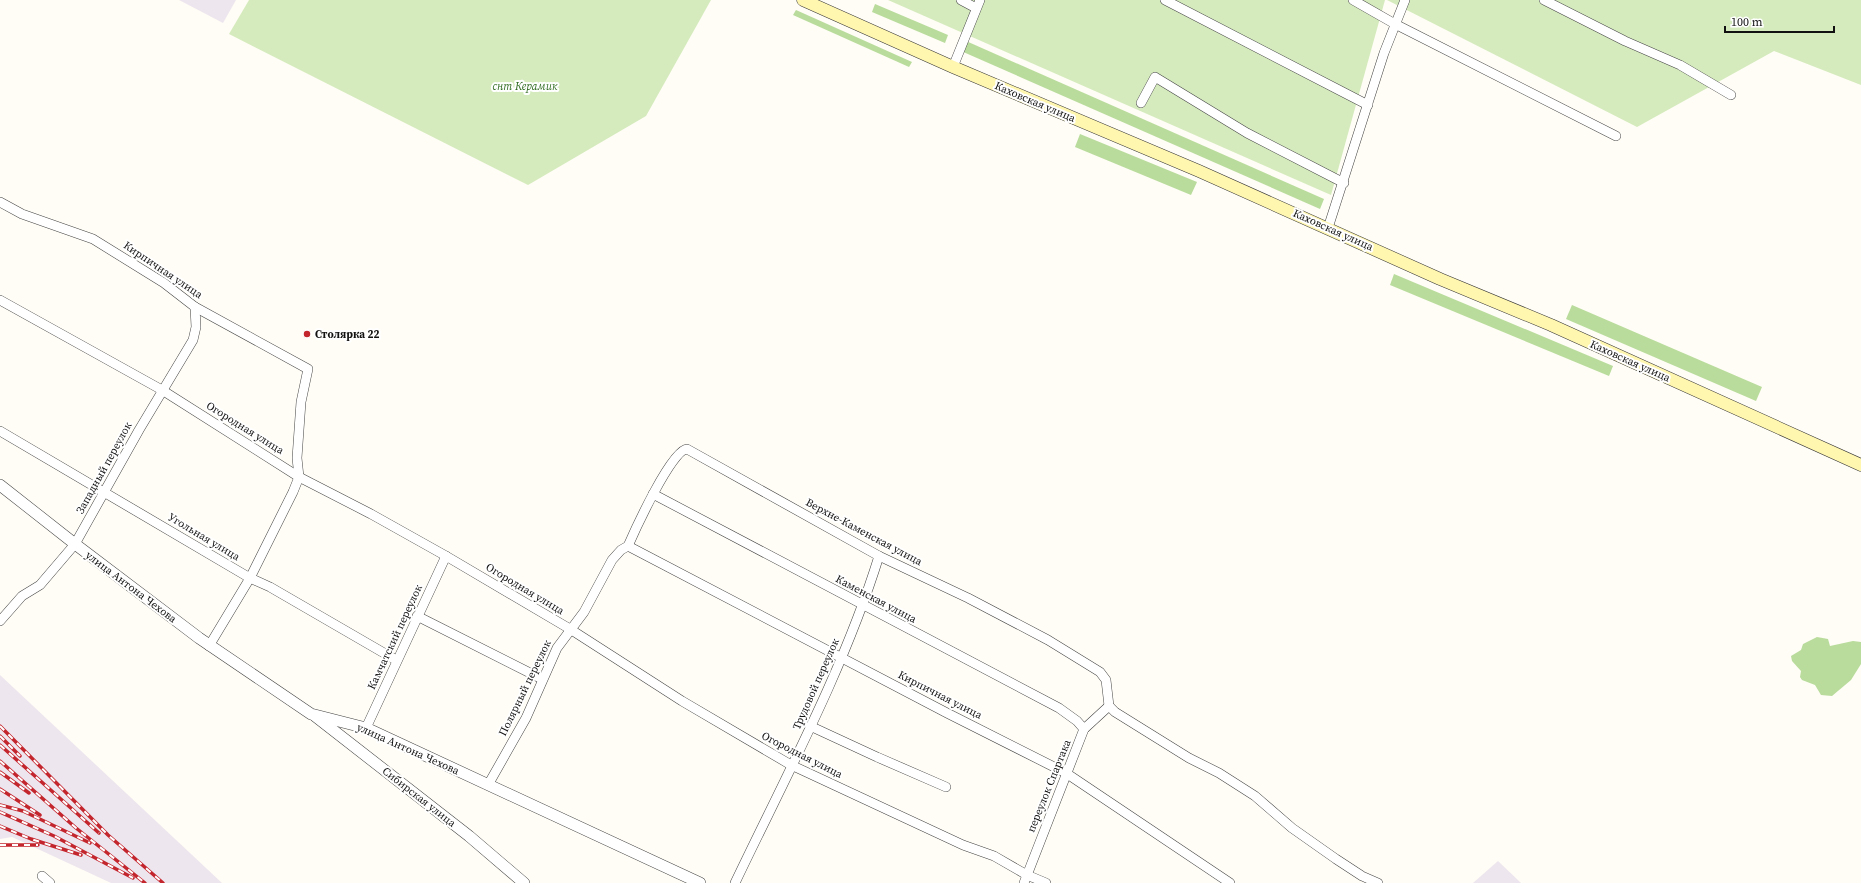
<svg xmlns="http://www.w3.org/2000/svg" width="1861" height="883" viewBox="0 0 1861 883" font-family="'Source Serif 4',serif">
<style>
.industrial{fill:#eee6ef}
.green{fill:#d5ebbd}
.forest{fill:#b9dc9c}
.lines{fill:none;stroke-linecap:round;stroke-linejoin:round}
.minor-casing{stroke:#444;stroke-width:10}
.tertiary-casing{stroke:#444;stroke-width:12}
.secondary-casing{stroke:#333;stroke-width:13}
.minor{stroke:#fff;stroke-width:9}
.tertiary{stroke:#fff;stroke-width:11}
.secondary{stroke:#fff6b0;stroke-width:12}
.rail-casing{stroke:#c4262e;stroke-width:3.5}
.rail{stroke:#fff;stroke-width:2;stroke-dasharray:6;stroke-linecap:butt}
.poi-dot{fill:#c4262e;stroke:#fff;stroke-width:1.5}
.labels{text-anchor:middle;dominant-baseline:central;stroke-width:4;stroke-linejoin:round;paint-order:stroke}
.park-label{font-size:11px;font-style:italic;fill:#2f6b1f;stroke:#fff}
.street-label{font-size:11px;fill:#111;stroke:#fff}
.poi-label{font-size:11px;font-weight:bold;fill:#111;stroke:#fff;text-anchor:start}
</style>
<rect width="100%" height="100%" fill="#fffdf5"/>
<g class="industrial">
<polygon points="179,0 236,0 223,23"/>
<polygon points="0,675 222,883 111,883 12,837 0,839"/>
<polygon points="1498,861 1521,883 1473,883"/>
</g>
<g class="green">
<polygon points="249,0 711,0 646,116 528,185 229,34"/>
<polygon points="888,0 1385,0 1331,195"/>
<polygon points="1387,0 1861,0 1861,85 1774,51 1637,127"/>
</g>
<g class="forest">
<polygon points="875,4 948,35 945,43 872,12"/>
<polygon points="796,10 912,62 909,67 793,15"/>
<polygon points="966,41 1324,199 1320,209 961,51"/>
<polygon points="1080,134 1197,182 1191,195 1075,147"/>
<polygon points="1394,274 1613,366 1609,376 1390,285"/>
<polygon points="1572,305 1762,387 1756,401 1566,319"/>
<polygon points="1817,637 1828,639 1830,646 1853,641 1861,642 1861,664 1851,680 1832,696 1821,695 1815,685 1802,680 1800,677 1801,671 1792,661 1791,656 1801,650 1803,644"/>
</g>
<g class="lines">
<g class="minor-casing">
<g id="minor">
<polyline points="961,0 976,8"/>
<polyline points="1165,0 1368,105"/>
<polyline points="1353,0 1395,24 1616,136"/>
<polyline points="1544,0 1625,41 1680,65 1731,95"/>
<polyline points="953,67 980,0"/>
<polyline points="1141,103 1155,77 1247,133 1344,183"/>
<polyline points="0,202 22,214 93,239 164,283 195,307 308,369 301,402 297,458 299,477 293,492 250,578 209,646"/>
<polyline points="1328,228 1384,53 1405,0"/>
<polyline points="0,300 162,390 299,477 371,514 446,556 570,629 682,701 791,765 963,845 994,856 1027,875 1046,883"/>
<polyline points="0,431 250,578 270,587 396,660"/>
<polyline points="653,494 1059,708 1077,721 1084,729"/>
<polyline points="628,546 947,713 1066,773 1230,883"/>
<path d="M 628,546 C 635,530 672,449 687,449 L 879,556 L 968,598 L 1048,640 L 1100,672 L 1106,680 L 1109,706"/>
<polyline points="417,616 542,679"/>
<polyline points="0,621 22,596 40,585 75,544 139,430 193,340 196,327 195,307"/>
<polyline points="1109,706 1115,712 1189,758 1219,773 1255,796 1292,828 1336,859 1362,876 1378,883"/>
<polyline points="810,726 877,757 946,787"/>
<polyline points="366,728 446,556"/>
<polyline points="488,785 526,718 557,648 584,612 612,560 621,550 628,546"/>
<polyline points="42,876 50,883"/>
<path d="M 735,883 C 786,776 844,669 879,556"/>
<polyline points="1024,883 1084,729 1109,706"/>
</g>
</g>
<g class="tertiary-casing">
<g id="tertiary">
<polyline points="0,485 75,544 199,638 311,714 366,728 700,883"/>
<polyline points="315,716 469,836 524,883"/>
</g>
</g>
<g class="secondary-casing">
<polyline id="secondary" points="803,0 953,67 1199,171 1440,279 1551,325 1861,465"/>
</g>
<use href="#minor" class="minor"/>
<use href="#tertiary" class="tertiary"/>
<use href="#secondary" class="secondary"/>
<g class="rail-casing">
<g id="rail">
<polyline points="0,726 108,835 163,883"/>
<polyline points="0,736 20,756"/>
<polyline points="0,745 99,833"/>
<polyline points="0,761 76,828 145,883"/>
<polyline points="0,772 29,793"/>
<polyline points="0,789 40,815"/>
<polyline points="0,805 23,811 90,843"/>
<polyline points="0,812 54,836 133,878"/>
<polyline points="0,826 31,839 81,855"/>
<polyline points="0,845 38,845"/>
</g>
</g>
<use href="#rail" class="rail"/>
</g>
<circle class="poi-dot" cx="307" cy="334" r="4"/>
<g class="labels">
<g class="park-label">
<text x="525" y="86">снт Керамик</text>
</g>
<g class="street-label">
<text transform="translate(1035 102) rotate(23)">Каховская улица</text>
<text transform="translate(1333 230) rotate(24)">Каховская улица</text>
<text transform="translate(163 270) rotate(34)">Кирпичная улица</text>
<text transform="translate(1630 361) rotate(24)">Каховская улица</text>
<text transform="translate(245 428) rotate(32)">Огородная улица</text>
<text transform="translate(104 468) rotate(-61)">Западный переулок</text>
<text transform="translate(864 532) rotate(28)">Верхне-Каменская улица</text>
<text transform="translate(204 537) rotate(31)">Угольная улица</text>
<text transform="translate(131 587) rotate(37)">улица Антона Чехова</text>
<text transform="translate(525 589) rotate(31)">Огородная улица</text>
<text transform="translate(876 599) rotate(28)">Каменская улица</text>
<text transform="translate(395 637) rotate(-65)">Камчатский переулок</text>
<text transform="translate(816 684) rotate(-66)">Трудовой переулок</text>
<text transform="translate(525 688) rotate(-64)">Полярный переулок</text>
<text transform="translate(940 695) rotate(27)">Кирпичная улица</text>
<text transform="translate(408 749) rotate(24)">улица Антона Чехова</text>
<text transform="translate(802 755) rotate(27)">Огородная улица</text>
<text transform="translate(1049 786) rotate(-68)">переулок Спартака</text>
<text transform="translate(419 797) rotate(38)">Сибирская улица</text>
</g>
<g class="poi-label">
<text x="315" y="334">Столярка 22</text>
</g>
</g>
<path d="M1725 26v6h109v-6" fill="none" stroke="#111111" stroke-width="2"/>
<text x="1731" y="26" font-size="12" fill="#111111" stroke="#ffffff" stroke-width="3" paint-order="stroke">100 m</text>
</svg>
